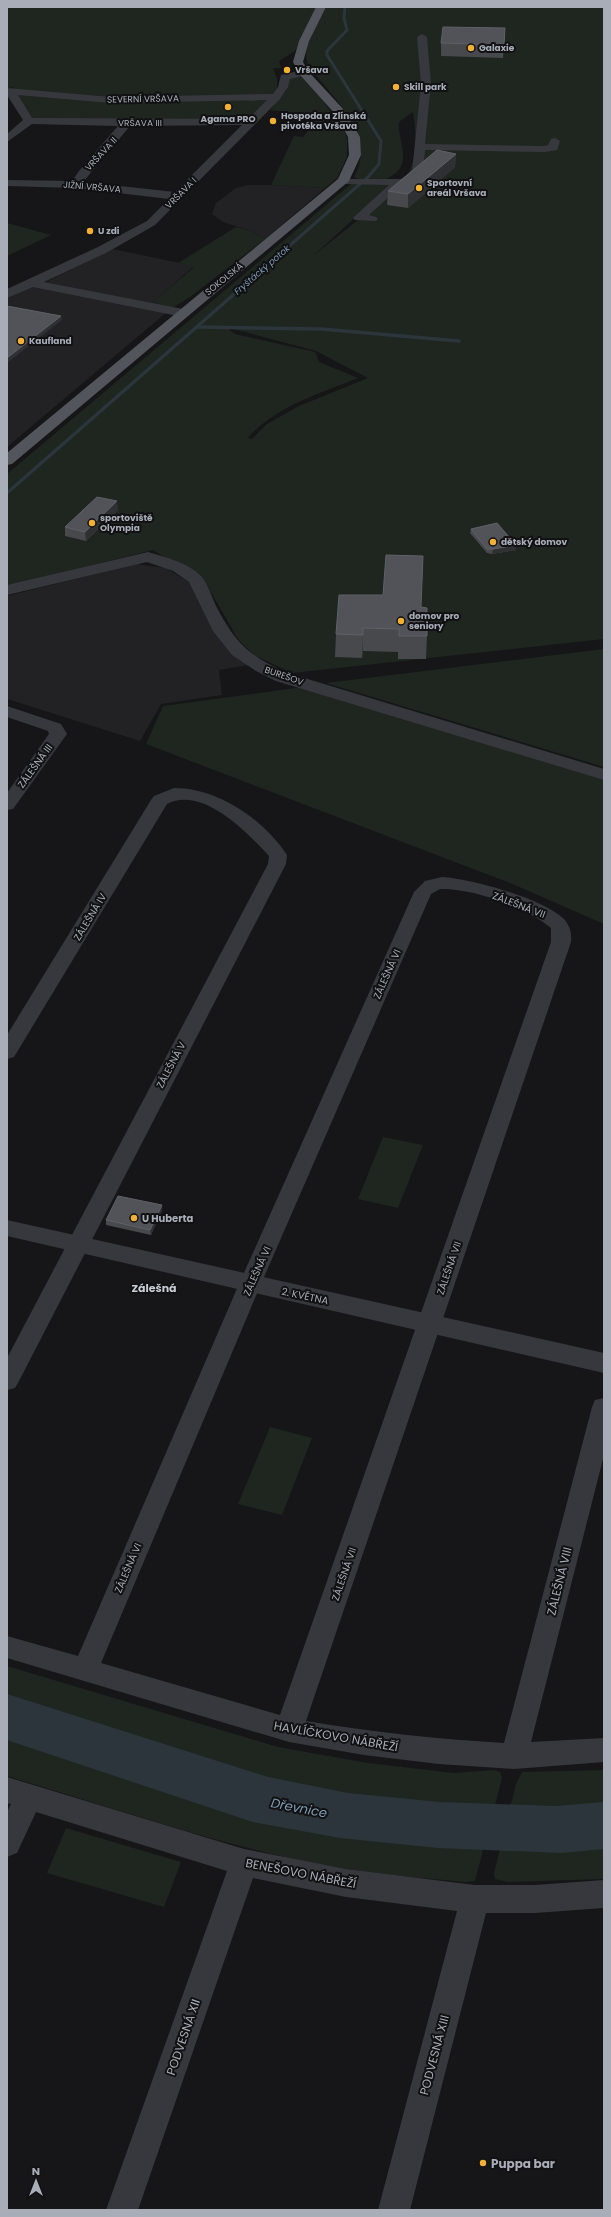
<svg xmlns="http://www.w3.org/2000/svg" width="611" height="2217" viewBox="0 0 611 2217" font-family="Poppins,sans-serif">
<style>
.built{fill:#222225}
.green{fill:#1e261f;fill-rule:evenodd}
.water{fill:#2c353c}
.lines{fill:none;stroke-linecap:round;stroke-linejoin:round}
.stream-far1{stroke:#2c353c;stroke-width:3}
.stream{stroke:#2c353c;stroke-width:3.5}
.minor{fill:#37383d;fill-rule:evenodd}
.tertiary{fill:#37383d;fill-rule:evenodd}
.primary{fill:#53555c;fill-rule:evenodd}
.wall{fill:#47494d}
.shaded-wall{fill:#2f3033}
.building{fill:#525359;stroke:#5f6168}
.poi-dot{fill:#f2b134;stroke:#111113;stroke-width:1.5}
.labels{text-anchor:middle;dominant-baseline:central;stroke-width:4;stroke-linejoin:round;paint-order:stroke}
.far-poi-label{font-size:9px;font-weight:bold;fill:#a8adb8;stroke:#111113;text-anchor:start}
.far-street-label{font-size:9px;fill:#a8adb8;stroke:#111113}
.far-water-label{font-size:9px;font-style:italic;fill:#7f9bb3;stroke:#111113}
.street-label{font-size:10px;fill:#a8adb8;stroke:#111113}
.poi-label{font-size:10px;font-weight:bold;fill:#a8adb8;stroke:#111113;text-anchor:start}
.neighbourhood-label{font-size:11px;font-weight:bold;fill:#c9ccd4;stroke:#111113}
.near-street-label{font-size:12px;fill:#a8adb8;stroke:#111113}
.near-poi-label{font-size:12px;font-weight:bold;fill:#a8adb8;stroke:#111113;text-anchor:start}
.near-water-label{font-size:13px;font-style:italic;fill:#7f9bb3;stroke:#111113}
</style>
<rect width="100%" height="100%" fill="#161618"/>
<g class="built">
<polygon points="248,185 271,185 325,188 265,239 251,231 223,222 212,214 216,203 236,188"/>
<polygon points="113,249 194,266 153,302 174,306 7,447 7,298 42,282 75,288 46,282"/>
<polygon points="136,564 165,568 189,582 249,665 219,670 222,695 161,704 140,741 7,699 7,596"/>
</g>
<g class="green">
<polygon points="7,7 316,7 295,51 279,61 281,68 273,68 277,79 277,90 255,114 238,119 32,120 10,89 15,86 7,89"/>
<path d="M 326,7 L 604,7 L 604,639 L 292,673 L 254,655 L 238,639 L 205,582 L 153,550 L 7,586 L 7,474 L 352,183 L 392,184 L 314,255 L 401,186 C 418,162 417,141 413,112 L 399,122 C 397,139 413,162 393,175 C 387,179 384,180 376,180 C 369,180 360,181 354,177 C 378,136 333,98 310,68 C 298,51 318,24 326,7 ZM 226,327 L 316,351 L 368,378 L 299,406 L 267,424 L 252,439 L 248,438 C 274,407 321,393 358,378 L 319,362 L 315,352 L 235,334 Z"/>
<polygon points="294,77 303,77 317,92 345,132 347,139 347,157 337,178 325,188 271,185 294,136 303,137 312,127 302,125 310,115 270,110 286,91 289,79"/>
<polygon points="7,223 51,235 7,256"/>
<polygon points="236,227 251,231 265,239 190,297 174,307 153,302 194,267 178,263"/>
<polygon points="604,649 604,767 326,683"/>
<polygon points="303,687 604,779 604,924 515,885 146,744 163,706"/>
<polygon points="383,1137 423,1145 398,1208 358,1199"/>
<polygon points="270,1427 312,1438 282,1515 238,1504"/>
<path d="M 7,1666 L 278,1747 L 368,1763 L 454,1773 L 495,1770 L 500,1772 L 502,1778 L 475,1881 L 465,1882 C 409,1877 353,1872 298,1860 C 199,1838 103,1805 7,1776 Z"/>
<polygon points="604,1770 604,1879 508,1882 495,1879 494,1873 516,1784 522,1772"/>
<polygon points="66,1828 181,1862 164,1907 47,1873"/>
</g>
<polygon class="water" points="7,1694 268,1777 348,1793 440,1802 555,1806 604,1802 604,1849 561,1853 438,1848 340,1838 253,1822 7,1740"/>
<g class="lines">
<polyline class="stream-far1" points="279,255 368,177 379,164 381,141 327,55 327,51 347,30 344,18 345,7"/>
<g class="stream">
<polyline points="198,327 321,329 459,341"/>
<polyline points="7,493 280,254"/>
</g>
<g class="minor">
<polygon points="422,34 427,37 431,84 425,144 545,146 548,145 551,139 555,138 560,141 557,150 545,152 425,150 423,173 407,184 402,185 369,215 376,217 378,219 376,221 355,220 353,218 355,216 389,185 343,184 339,183 337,181 339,179 401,179 412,172 421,84 417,37"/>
<path d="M 303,70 L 308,73 L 307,75 L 290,79 L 288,87 L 280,99 L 155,225 L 106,253 L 44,282 L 183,309 L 189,313 L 187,316 L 183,317 L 33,287 L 7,298 L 7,289 L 98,247 L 147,221 L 169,199 L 76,188 L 7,186 L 7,180 L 72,181 L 79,171 L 118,126 L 32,124 L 7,142 L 7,134 L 23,120 L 7,95 L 7,88 L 111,97 L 273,94 L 278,87 L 281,75 ZM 18,95 L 111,103 L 267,100 L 248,119 L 32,118 ZM 242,125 L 175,192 L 83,182 L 130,126 Z"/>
<path d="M 148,552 C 165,557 189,563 201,576 C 208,584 212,597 216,606 C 236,644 249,656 288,673 L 604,769 L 604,780 L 276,681 L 256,671 L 232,655 L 213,631 L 189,582 L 173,571 L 147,562 L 7,595 L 7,585 Z"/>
<polygon points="7,706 61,724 67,734 13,809 7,810 7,793 49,734 48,731 7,717"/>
<path d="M 174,788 C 218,788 263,819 287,855 L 286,864 L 19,1381 L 15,1388 L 7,1390 L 7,1358 L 268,864 L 269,856 C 246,831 202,786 167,804 L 14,1057 L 7,1059 L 7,1035 L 151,800 L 154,796 Z"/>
<path d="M 442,877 C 472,879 542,898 564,919 C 570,926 572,933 571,942 L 306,1721 C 372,1732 437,1739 504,1743 L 592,1407 L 595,1400 L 604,1398 L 604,1455 L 531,1742 L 604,1738 L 604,1762 L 514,1769 L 439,1764 L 364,1755 L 289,1742 L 7,1658 L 7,1636 L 78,1656 L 239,1284 L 414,892 L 425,881 ZM 440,889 C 472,888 526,907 551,928 L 551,942 L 280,1715 L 101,1663 L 261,1284 L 431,894 Z"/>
<polygon points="7,1777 244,1849 346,1869 475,1885 535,1885 604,1880 604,1908 535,1913 486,1913 410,2210 378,2210 457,1911 346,1897 253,1878 138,2210 106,2210 227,1871 36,1812 17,1853 7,1857 7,1812 11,1804 7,1803"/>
</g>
<polygon class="tertiary" points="7,1220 604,1353 604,1373 7,1236"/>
<polygon class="primary" points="316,7 326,7 309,41 303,62 308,71 344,110 360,137 361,155 349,181 12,464 7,465 7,453 338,179 349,155 348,137 336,115 301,76 293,62 299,41"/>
</g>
<g class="wall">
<polygon points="441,43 504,45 503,58 441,56"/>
<polygon points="456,154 455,167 408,208 387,205 388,191"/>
<polygon points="118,510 86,541 65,536 65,527"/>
<polygon points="471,529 516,545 516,550 492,554 487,553 470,533"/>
<polygon points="421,607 427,636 426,659 398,659 398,652 363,651 362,658 335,657 336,634"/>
<polygon points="162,1205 162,1210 151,1235 106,1225 106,1220"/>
</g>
<g class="shaded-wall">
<polygon points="456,154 455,167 408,208 408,194"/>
<polygon points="61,316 62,320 7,363 7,358"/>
<polygon points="117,501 118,510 86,541 85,532"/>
<polygon points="516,545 516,550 492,554 493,549"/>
<polygon points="363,628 363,651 362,658 363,635"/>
<polygon points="162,1205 162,1210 151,1235 150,1230"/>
</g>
<g class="building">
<polygon points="443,27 505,28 504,45 441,43"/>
<polygon points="437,150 456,154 408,194 388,191"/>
<polygon points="7,306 61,316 7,358"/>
<polygon points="97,497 117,501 85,532 65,527"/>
<polygon points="497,523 516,545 493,549 487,549 471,529"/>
<polygon points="386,555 423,556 421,607 427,608 427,636 399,636 399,629 363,628 363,635 336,634 339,595 383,595"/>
<polygon points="118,1196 162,1205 150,1230 106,1220"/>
</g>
<g class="poi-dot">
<circle cx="471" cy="48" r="4"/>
<circle cx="287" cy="70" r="4"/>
<circle cx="396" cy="87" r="4"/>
<circle cx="228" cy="107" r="4"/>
<circle cx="273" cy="121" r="4"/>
<circle cx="419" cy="188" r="4"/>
<circle cx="90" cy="231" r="4"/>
<circle cx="21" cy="341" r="4"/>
<circle cx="92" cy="523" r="4"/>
<circle cx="493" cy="542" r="4"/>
<circle cx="401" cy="621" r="4"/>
<circle cx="134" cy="1218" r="4"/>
<circle cx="483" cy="2163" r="4"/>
</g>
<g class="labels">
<g class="far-poi-label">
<text x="479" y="48">Galaxie</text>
<text x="295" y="70">Vršava</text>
<text x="404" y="87">Skill park</text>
<text x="281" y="116">Hospoda a Zlínská<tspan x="281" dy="10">pivotéka Vršava</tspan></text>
<text x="228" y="119" text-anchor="middle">Agama PRO</text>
<text x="427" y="183">Sportovní<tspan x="427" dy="10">areál Vršava</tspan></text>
<text x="98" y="231">U zdi</text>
<text x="29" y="341">Kaufland</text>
<text x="100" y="518">sportoviště<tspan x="100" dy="10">Olympia</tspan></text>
<text x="501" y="542">dětský domov</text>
<text x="409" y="616">domov pro<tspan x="409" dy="10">seniory</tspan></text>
</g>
<g class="far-street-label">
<text transform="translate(143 99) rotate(-1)">SEVERNÍ VRŠAVA</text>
<text x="140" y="123">VRŠAVA III</text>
<text transform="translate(101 154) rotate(-47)">VRŠAVA II</text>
<text transform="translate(92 187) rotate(5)">JIŽNÍ VRŠAVA</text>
<text transform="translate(181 193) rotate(-45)">VRŠAVA I</text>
<text transform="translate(224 279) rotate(-39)">SOKOLSKÁ</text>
<text transform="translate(284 676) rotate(19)">BUREŠOV</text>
</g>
<g class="far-water-label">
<text transform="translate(262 270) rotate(-41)">Fryštácký potok</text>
</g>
<g class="street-label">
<text transform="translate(35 766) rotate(-54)">ZÁLEŠNÁ III</text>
<text transform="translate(519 905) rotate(21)">ZÁLEŠNÁ VII</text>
<text transform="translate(90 917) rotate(-59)">ZÁLEŠNÁ IV</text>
<text transform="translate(387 974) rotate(-66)">ZÁLEŠNÁ VI</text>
<text transform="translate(171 1065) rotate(-62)">ZÁLEŠNÁ V</text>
<text transform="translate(449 1268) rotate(-71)">ZÁLEŠNÁ VII</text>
<text transform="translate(257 1271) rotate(-66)">ZÁLEŠNÁ VI</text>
<text transform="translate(305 1296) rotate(12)">2. KVĚTNA</text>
<text transform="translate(128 1568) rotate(-67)">ZÁLEŠNÁ VI</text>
<text transform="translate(344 1574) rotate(-71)">ZÁLEŠNÁ VII</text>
</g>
<g class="poi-label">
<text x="142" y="1218">U Huberta</text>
</g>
<g class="neighbourhood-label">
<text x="154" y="1288">Zálešná</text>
</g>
<g class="near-street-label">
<text transform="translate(559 1581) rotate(-76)">ZÁLEŠNÁ VIII</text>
<text transform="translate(336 1736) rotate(10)">HAVLÍČKOVO NÁBŘEŽÍ</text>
<text transform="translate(301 1873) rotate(11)">BENEŠOVO NÁBŘEŽÍ</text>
<text transform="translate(183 2037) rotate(-71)">PODVESNÁ XII</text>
<text transform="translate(434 2055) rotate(-75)">PODVESNÁ XIII</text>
</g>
<g class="near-poi-label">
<text x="491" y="2163">Puppa bar</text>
</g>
<g class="near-water-label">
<text transform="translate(299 1808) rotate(11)">Dřevnice</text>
</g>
</g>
<rect width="611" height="2217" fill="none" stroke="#a8adb8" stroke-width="16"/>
<g transform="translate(36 2181)" stroke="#111113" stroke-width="3" paint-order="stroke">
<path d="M0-3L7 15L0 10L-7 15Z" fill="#a8adb8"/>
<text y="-6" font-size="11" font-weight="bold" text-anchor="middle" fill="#a8adb8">N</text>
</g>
</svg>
